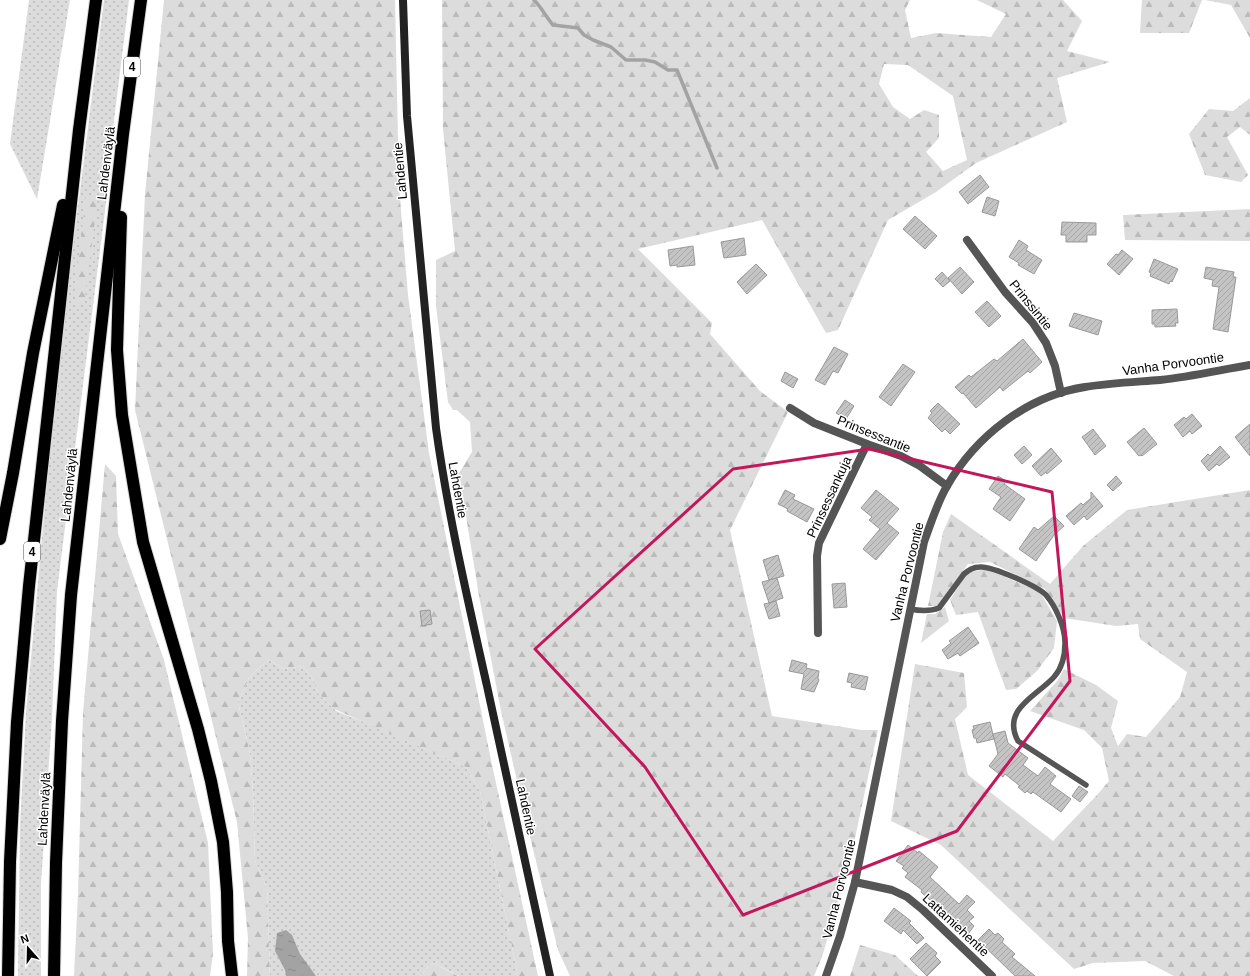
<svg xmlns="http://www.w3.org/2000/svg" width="1250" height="976" viewBox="0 0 1250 976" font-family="Arial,sans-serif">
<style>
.grass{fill:url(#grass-dots)}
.forest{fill:url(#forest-firs);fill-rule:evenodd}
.water{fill:url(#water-ripples)}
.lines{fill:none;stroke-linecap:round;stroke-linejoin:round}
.stream{stroke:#a3a3a3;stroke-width:3.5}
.building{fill:url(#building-hatch);stroke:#999}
.motorway-casing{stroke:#dbdbdb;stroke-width:14}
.service{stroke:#555;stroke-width:5.5}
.minor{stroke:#555;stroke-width:8}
.tertiary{stroke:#555;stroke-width:8}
.secondary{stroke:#222;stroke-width:8}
.motorway{stroke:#000;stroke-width:12}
.marked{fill:none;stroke:#c2185b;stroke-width:3;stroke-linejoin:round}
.labels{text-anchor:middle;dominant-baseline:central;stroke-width:3;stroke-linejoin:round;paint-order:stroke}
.shield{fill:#fff;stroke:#4c4c4c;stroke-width:1}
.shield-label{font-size:12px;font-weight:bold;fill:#000}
.street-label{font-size:13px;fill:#000;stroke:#fff}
</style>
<defs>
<pattern id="grass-dots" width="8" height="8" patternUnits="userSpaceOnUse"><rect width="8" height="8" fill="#dcdcdc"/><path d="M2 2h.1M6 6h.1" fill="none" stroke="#bbb" stroke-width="1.8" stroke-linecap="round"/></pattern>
<pattern id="forest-firs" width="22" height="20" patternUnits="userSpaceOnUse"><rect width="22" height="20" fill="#dcdcdc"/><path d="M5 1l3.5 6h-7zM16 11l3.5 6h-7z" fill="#bbb"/></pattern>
<pattern id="water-ripples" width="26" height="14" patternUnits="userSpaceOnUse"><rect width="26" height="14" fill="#a3a3a3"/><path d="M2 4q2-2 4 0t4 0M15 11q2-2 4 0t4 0" fill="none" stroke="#8b8b8b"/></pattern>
<pattern id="building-hatch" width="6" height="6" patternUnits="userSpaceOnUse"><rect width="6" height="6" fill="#c4c4c4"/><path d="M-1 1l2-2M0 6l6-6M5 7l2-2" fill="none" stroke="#a7a7a7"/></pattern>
</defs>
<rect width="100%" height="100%" fill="#fff"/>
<g class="grass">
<polygon points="29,0 70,0 37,199 10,144"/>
<polygon points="104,0 129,0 111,144 107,195 57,591 52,717 41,884 41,976 18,976 20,826 26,713 47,483 61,342"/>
<polygon points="269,660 284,669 303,666 313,680 318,693 336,711 374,726 466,767 480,791 518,976 459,976 434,963 428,967 420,976 270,976 267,888 255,861 253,790 250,753 238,702 249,678 260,667"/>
</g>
<g class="forest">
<polygon points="164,0 395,0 399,186 408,295 429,453 491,760 538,976 518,976 480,791 466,767 334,709 318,693 313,680 303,666 284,669 269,660 260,667 249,678 238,702 250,753 253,790 255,861 267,888 270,976 247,976 248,938 237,822 135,410 145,194"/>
<path d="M 442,0 L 910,0 L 905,10 L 911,38 L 936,33 L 991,37 L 1006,14 L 977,0 L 1063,0 L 1082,21 L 1067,51 L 1110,62 L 1057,78 L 1067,122 L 976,163 L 936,192 L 888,220 L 838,330 L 826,333 L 762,220 L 638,249 L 712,323 L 710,334 L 760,391 L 788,412 L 730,530 L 772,716 L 862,730 L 878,730 L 851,857 L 822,957 L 814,976 L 570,976 L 558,950 L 529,833 L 501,711 L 479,596 L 459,473 L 472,452 L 470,422 L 457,410 L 453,410 L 448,402 L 436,306 L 436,260 L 455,251 L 443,129 ZM 884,64 L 908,65 L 953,96 L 967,160 L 943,171 L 926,152 L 939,138 L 939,115 L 924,110 L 910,119 L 893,107 L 879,84 Z"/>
<polygon points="1142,0 1202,0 1189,33 1140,33"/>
<polygon points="1205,0 1250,0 1250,38 1231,5"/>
<polygon points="1250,98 1250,135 1240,127 1227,137 1248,175 1241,182 1205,175 1189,134 1209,109 1233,111"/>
<polygon points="86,196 98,196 85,297 79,310 75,306 77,271"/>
<polygon points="1250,209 1250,241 1125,240 1123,215"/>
<polygon points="105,464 116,476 118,534 164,660 208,843 213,954 210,976 74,976 78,894 83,713"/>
<polygon points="1250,490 1250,976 1174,976 1145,961 1093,963 1074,969 941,845 891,821 915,664 964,673 967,707 955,719 968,775 1053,841 1097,795 1109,781 1102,748 1084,730 1030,711 1058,680 1064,669 1096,685 1118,701 1111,728 1118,746 1127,734 1146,737 1180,697 1187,672 1140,639 1138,624 1116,626 1064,618 1045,589 990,562 968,564 938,606 928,606 943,532 951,514 1050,584 1083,546 1127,510"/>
<polygon points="987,569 1040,592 1057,621 1054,648 1037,671 1016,689 1006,690 978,612 956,615 950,600 964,578 970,572"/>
<polygon points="945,607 949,621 921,643 927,614 935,614"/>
<polygon points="860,945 895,955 918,976 850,976"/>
<polygon points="434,963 458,976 459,976 420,976 428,967"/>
</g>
<polygon class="water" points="286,930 292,935 300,954 316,976 286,976 285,970 275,951 277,933"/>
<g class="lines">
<path class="stream" d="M 534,0 C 542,8 546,17 553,25 L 578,28 L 584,35 L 593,40 L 611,47 L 626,60 L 645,60 L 655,62 L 668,70 L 677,70 L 717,168"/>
</g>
<g class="building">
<polygon points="980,175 989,187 968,204 959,192"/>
<polygon points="987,197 999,201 995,216 982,212"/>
<polygon points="915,216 937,236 925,249 903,229"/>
<polygon points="1062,222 1096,223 1096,235 1087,235 1087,242 1066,242 1066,235 1061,235"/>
<polygon points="744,238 746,255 724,258 721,242"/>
<polygon points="1019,240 1028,246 1026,250 1042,260 1034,274 1018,265 1019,263 1009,257"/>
<polygon points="693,246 695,265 677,267 677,265 670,266 668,250"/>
<polygon points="1122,250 1133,259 1119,275 1107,264 1116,254 1118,255"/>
<polygon points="1154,259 1178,269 1172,282 1170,281 1169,284 1150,276 1151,273 1149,272"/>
<polygon points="756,264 767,275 747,294 737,282"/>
<polygon points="960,267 974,282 962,294 948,278"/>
<polygon points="1206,267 1234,272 1233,277 1236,277 1228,332 1213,329 1219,287 1212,286 1213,280 1204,278"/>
<polygon points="942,272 950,281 943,287 935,279"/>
<polygon points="987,301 1001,316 989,327 975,312"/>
<polygon points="1177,309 1178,323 1175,323 1176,326 1155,327 1155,324 1152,324 1152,310"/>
<polygon points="1074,313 1102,321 1098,335 1069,326"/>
<polygon points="1023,339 1042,362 1030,373 1028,371 1003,391 1000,387 976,408 963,393 962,394 955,387 969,375 971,377 994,359 997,361"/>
<polygon points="834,347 848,354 838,373 833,371 825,385 815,380"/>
<polygon points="903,364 915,372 891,406 879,397"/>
<polygon points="785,372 798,379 793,388 781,381"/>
<polygon points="845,400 854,406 846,419 836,413"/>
<polygon points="938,403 960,424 950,434 945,429 942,432 928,418 932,413 930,411"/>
<polygon points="1192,414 1202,426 1192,434 1190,431 1183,437 1174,425 1184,417 1186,419"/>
<polygon points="1250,424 1250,456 1235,437"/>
<polygon points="1144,428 1157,444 1142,456 1141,455 1139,456 1127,442"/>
<polygon points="1093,429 1106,446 1095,455 1082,437"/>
<polygon points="1024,446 1032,455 1022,464 1014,455"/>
<polygon points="1220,446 1230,457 1219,466 1217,464 1209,471 1201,461 1208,454 1210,456"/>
<polygon points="1051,448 1062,461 1047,474 1046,472 1041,476 1032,466"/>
<polygon points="998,476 1006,481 1004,484 1025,499 1010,521 993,509 1001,497 989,489"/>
<polygon points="1116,476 1122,483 1113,491 1107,485"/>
<polygon points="785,490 795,495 793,499 814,509 807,522 787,511 788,509 778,504"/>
<polygon points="876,490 899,509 887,523 899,533 876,560 863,549 880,529 869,520 872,517 861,508"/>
<polygon points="1091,492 1103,506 1087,520 1084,516 1074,525 1066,516 1081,503 1083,505 1091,498"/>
<polygon points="1054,516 1064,526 1054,535 1036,561 1019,549 1034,527 1038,530"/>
<polygon points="778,555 784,576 769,580 763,560"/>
<polygon points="777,578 783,598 769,603 776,601 780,616 769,619 764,604 769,603 762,582"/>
<polygon points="845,583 847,607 834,608 832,584"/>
<polygon points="430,610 432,624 422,626 420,611"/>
<polygon points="968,627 979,643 960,656 958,653 948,659 942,650 951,643 949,641"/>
<polygon points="792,660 807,664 806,668 819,671 818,678 819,680 814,692 801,689 804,674 789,671"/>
<polygon points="849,673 868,677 865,690 851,687 852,683 847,682"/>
<polygon points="990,722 994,739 977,743 976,738 974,738 972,730 974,729 973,726"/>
<polygon points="1005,731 1008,743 1028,758 1023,765 1038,776 1045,767 1056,776 1050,784 1071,799 1061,812 1033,792 1031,794 1027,791 1025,793 1018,787 1020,786 1005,774 1003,777 989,766 998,754 993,734"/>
<polygon points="1079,786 1088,792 1080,802 1072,796"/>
<polygon points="908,845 918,853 919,851 938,867 930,877 959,904 967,895 975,902 967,910 974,917 969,921 974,926 968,934 921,892 922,890 905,877 908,873 902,868 904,866 896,861"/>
<polygon points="894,908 911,921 909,923 924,938 917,944 903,930 901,934 884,921"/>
<polygon points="989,929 995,935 998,933 1004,939 1002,942 1015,954 1012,957 1035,976 1015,976 978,940"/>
<polygon points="926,943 937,953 935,956 941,962 927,976 910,959"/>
</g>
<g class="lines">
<g class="motorway-casing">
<g id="motorway">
<polyline points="121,217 117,350 122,415 143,542 198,729 211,781 223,842 227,892 228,941 232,976"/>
<polyline points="0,539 13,473 33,353 63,205"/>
<polyline points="8,976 10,862 17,722 29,586 79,130 96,0"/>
<polyline points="54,976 56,863 62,721 71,595 123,134 141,0"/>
</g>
</g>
<path class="service" d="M 910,609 C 920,611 929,612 939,608 L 964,574 C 969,570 973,567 980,567 C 992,566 1037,586 1046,595 C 1056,607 1065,627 1065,643 C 1065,654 1062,668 1054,677 C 1037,696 1001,709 1018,741 L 1086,785"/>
<g class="minor">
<polyline points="967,240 1005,292 1033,323 1046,343 1055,366 1061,393"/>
<polyline points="790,408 814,423 867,444 901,456 920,466 947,486"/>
<polyline points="818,633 817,556 819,543 867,444"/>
<polyline points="855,882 892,890 907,897 923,910 992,976"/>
</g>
<path class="tertiary" d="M 826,976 L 840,936 L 855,882 L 924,542 C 931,523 937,503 947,486 C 976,436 1027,396 1085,387 C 1110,383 1135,382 1160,380 C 1190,377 1220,370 1250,365"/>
<path class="secondary" d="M 403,0 L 407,116 L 436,428 C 448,515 468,601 487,686 C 508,783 529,879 550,976"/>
<use href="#motorway" class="motorway"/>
</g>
<path class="marked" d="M 869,449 L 1052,492 L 1070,681 L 957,831 L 743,915 L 645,767 L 535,649 L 733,469 Z"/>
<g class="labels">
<g class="shield">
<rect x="124" y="57" width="16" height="20" rx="3"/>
<rect x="24" y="542" width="16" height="20" rx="3"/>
</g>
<g class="shield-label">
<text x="132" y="67">4</text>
<text x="32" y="552">4</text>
</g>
<g class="street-label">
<text transform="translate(106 163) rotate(-83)">Lahdenväylä</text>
<text transform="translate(400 171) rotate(-95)">Lahdentie</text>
<text transform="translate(1031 305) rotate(51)">Prinssintie</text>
<text transform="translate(1173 364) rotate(-8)">Vanha Porvoontie</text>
<text transform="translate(874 434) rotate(22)">Prinsessantie</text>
<text transform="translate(69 485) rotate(-84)">Lahdenväylä</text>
<text transform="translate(458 490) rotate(80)">Lahdentie</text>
<text transform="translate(829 497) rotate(-65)">Prinsessankuja</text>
<text transform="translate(907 572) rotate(-76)">Vanha Porvoontie</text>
<text transform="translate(526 807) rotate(78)">Lahdentie</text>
<text transform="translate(44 809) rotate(-87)">Lahdenväylä</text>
<text transform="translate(839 889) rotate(-76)">Vanha Porvoontie</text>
<text transform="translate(956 925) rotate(43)">Lattamiehentie</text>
</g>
</g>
<g transform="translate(28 948) rotate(340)" stroke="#ffffff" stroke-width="3" paint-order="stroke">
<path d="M0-3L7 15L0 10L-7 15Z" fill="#000000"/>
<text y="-6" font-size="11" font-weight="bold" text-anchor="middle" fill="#000000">N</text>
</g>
</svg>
